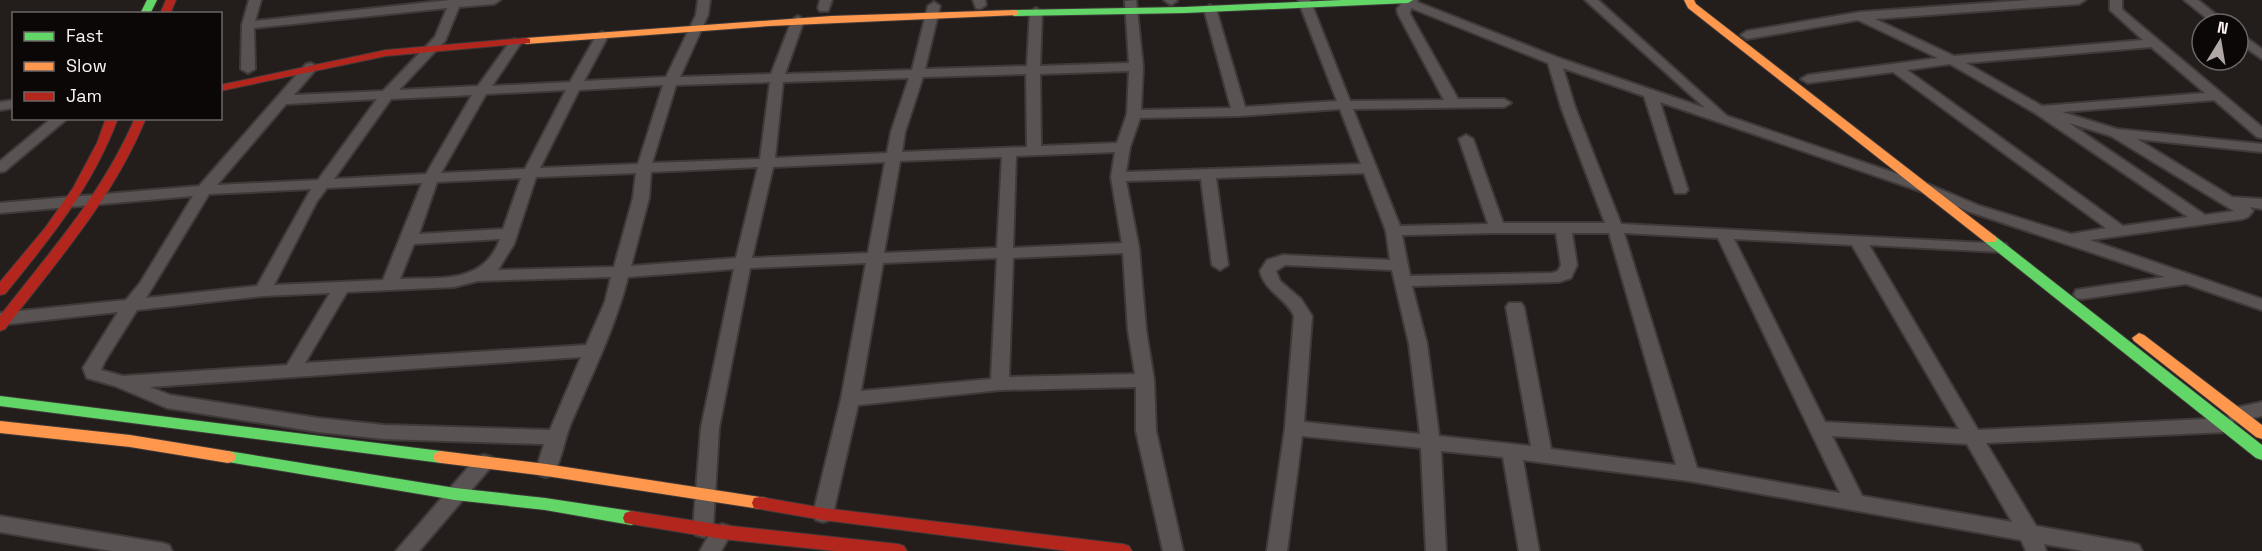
<svg xmlns="http://www.w3.org/2000/svg" width="2262" height="551" viewBox="0 0 2262 551" font-family="'Space Grotesk',sans-serif">
<style>
.lines{fill:none;stroke-linecap:round;stroke-linejoin:round}
.street-casing{stroke:#3f3a39;stroke-width:4}
.fast-casing{stroke:#3f3a39;stroke-width:2}
.slow-casing{stroke:#3f3a39;stroke-width:2}
.jam-casing{stroke:#3f3a39;stroke-width:2}
.street{fill:#595453;fill-rule:evenodd}
.fast{fill:#63d668;fill-rule:evenodd}
.slow{fill:#ff974d;fill-rule:evenodd}
.jam{fill:#b3261e;fill-rule:evenodd}
</style>
<rect width="100%" height="100%" fill="#231d1c"/>
<g class="lines">
<g class="street-casing">
<g id="street">
<path d="M 249,0 L 261,0 L 255,21 L 450,0 L 500,0 L 494,4 L 459,7 L 445,41 L 399,90 L 478,86 L 511,40 L 515,39 L 521,43 L 492,86 L 570,82 L 596,36 L 602,32 L 608,36 L 584,81 L 666,77 L 696,15 L 698,0 L 710,0 L 708,15 L 680,77 L 771,74 L 792,20 L 798,16 L 804,20 L 785,74 L 912,70 L 928,6 L 934,2 L 940,6 L 925,69 L 1027,66 L 1030,12 L 1036,8 L 1042,12 L 1040,66 L 1129,63 L 1125,1 L 1136,0 L 1143,67 L 1141,110 L 1231,108 L 1204,9 L 1210,5 L 1216,9 L 1245,107 L 1337,101 L 1298,0 L 1310,0 L 1350,101 L 1444,100 L 1398,14 L 1397,9 L 1405,0 L 1418,0 L 1417,2 L 1559,58 L 1705,108 L 1585,0 L 1598,0 L 1727,116 L 1930,185 L 1980,206 L 2071,234 L 2106,228 L 1893,72 L 1808,83 L 1801,79 L 1808,75 L 1938,58 L 1858,20 L 1747,39 L 1741,35 L 1747,31 L 1860,12 L 2029,0 L 2085,0 L 2079,4 L 1875,19 L 1954,56 L 2143,40 L 2110,10 L 2110,0 L 2122,0 L 2122,9 L 2125,12 L 2262,127 L 2262,138 L 2257,137 L 2214,100 L 2062,112 L 2117,129 L 2262,144 L 2262,152 L 2137,139 L 2232,197 L 2262,199 L 2262,209 L 2250,207 L 2253,211 L 2248,217 L 2243,219 L 2090,240 L 2262,299 L 2262,310 L 2186,284 L 2082,299 L 2076,298 L 2074,294 L 2076,290 L 2082,289 L 2165,277 L 1970,212 L 1920,191 L 1660,102 L 1688,190 L 1685,193 L 1675,193 L 1644,96 L 1563,68 L 1575,107 L 1621,224 L 2006,244 L 2008,247 L 2000,252 L 1869,245 L 1978,430 L 2226,418 L 2233,420 L 2235,425 L 2233,430 L 2226,432 L 1986,443 L 2036,526 L 2132,543 L 2139,545 L 2142,551 L 2084,551 L 2044,544 L 2046,551 L 2026,551 L 2021,540 L 1689,481 L 1523,460 L 1539,551 L 1519,551 L 1503,457 L 1441,451 L 1446,551 L 1426,551 L 1421,448 L 1302,436 L 1287,551 L 1267,551 L 1285,428 L 1294,316 C 1286,298 1265,292 1260,271 L 1267,260 L 1283,255 L 1390,260 L 1386,231 L 1364,173 L 1216,178 L 1228,265 L 1220,270 L 1212,265 L 1201,179 L 1126,181 L 1139,248 L 1146,330 L 1154,380 L 1156,431 L 1183,551 L 1163,551 L 1136,431 L 1136,387 L 1000,390 L 858,405 L 833,514 L 830,520 L 823,522 L 816,520 L 813,514 L 841,399 L 866,263 L 750,268 L 719,428 L 713,528 L 722,524 L 729,526 L 732,532 L 721,551 L 700,551 L 709,535 L 703,537 L 696,535 L 693,529 L 701,428 L 734,269 L 628,277 C 615,328 592,374 571,423 C 564,440 562,459 553,475 L 546,477 L 539,475 L 536,470 L 544,444 L 384,439 L 318,432 L 167,408 L 115,386 L 87,378 L 83,368 L 118,312 L 0,325 L 0,313 L 126,300 L 140,283 L 193,196 L 0,213 L 0,203 L 199,186 L 306,64 L 311,63 L 318,67 L 294,95 L 383,91 L 435,37 L 447,8 L 254,28 L 255,69 L 248,73 L 241,69 L 242,25 ZM 1411,8 L 1548,63 L 1561,107 L 1605,223 L 1503,223 L 1473,139 L 1466,135 L 1459,139 L 1488,224 L 1400,226 L 1353,109 L 1504,107 L 1511,103 L 1504,99 L 1458,99 L 1410,14 ZM 2151,47 L 2205,93 L 2042,106 L 1966,63 ZM 1950,64 L 2035,113 L 2188,217 L 2123,226 L 1907,70 ZM 1129,71 L 1127,114 L 1117,143 L 1041,146 L 1040,74 ZM 1026,74 L 1027,147 L 902,152 L 905,132 L 923,77 ZM 909,78 L 891,132 L 887,153 L 775,158 L 783,82 ZM 770,82 L 760,159 L 652,163 L 676,85 ZM 663,85 L 638,164 L 540,168 L 579,90 ZM 566,90 L 525,169 L 441,173 L 486,94 ZM 472,95 L 426,174 L 334,179 L 391,99 ZM 377,99 L 318,180 L 217,185 L 286,104 ZM 1340,109 L 1361,164 L 1126,172 L 1130,147 L 1140,118 L 1239,116 ZM 2069,123 L 2111,136 L 2234,211 L 2205,215 ZM 1115,152 L 1111,177 L 1122,243 L 1013,248 L 1016,156 ZM 1002,157 L 997,248 L 884,253 L 900,161 ZM 885,162 L 868,253 L 752,258 L 773,167 ZM 758,167 L 736,258 L 631,266 L 649,198 L 651,172 ZM 636,173 L 633,198 L 614,267 L 498,270 L 514,244 L 536,177 ZM 521,178 L 503,229 L 419,234 L 437,182 ZM 422,183 L 383,280 L 274,285 L 317,201 L 327,188 ZM 311,189 L 257,286 L 146,298 L 209,194 ZM 1497,233 L 1556,233 L 1561,265 L 1558,271 L 1552,273 L 1410,276 L 1402,235 ZM 1572,233 L 1609,233 L 1676,465 L 1551,449 L 1524,307 L 1521,303 L 1509,303 L 1506,307 L 1531,446 L 1439,436 L 1427,344 L 1412,286 L 1559,282 L 1571,278 L 1577,265 ZM 1624,233 L 1718,238 L 1840,493 L 1697,468 ZM 500,239 C 484,285 439,277 400,279 L 414,244 ZM 1734,239 L 1852,245 L 1959,429 L 1825,422 ZM 1123,253 L 1128,330 L 1135,374 L 1009,377 L 1013,258 ZM 997,258 L 991,379 L 861,391 L 883,263 ZM 1285,265 L 1392,270 L 1409,344 L 1420,434 L 1304,422 L 1312,316 L 1301,299 L 1280,281 L 1276,271 ZM 611,277 L 605,302 L 586,345 L 305,363 L 347,292 L 454,287 L 478,281 ZM 330,293 L 287,365 L 123,376 L 101,370 L 105,361 L 137,310 L 263,296 ZM 581,357 L 550,430 L 384,425 L 318,418 L 170,395 L 150,387 ZM 1832,436 L 1967,444 L 2012,522 L 1862,496 Z"/>
<polygon points="820,0 832,0 828,11 820,11 818,8"/>
<polygon points="973,0 985,0 986,5 980,9 976,8"/>
<polygon points="1164,0 1176,0 1177,1 1171,5"/>
<polygon points="2184,0 2198,0 2228,24 2214,24"/>
<polygon points="2238,32 2262,49 2262,59 2238,42"/>
<polygon points="14,100 14,108 0,110 0,102"/>
<polygon points="52,118 68,118 5,171 0,172 0,161"/>
<polygon points="2262,402 2262,416 2237,421 2230,419 2228,414 2230,409"/>
<polygon points="484,455 491,457 494,462 491,467 419,551 396,551 477,457"/>
<polygon points="0,516 162,543 169,545 172,551 112,551 0,532"/>
</g>
</g>
<g class="fast-casing">
<g id="fast">
<polygon points="147,0 157,0 150,14 140,14"/>
<polygon points="1342,0 1413,0 1408,3 1185,13 1014,16 1009,13 1014,10 1185,7"/>
<polygon points="1990,235 1995,236 2262,445 2262,460 2256,458 1985,242 1983,239 1985,236"/>
<polygon points="0,396 441,451 447,453 449,457 447,461 441,463 0,406"/>
<polygon points="228,451 455,488 545,498 631,511 637,513 639,518 637,523 631,525 545,510 455,500 222,461 220,457 222,453"/>
</g>
</g>
<g class="slow-casing">
<g id="slow">
<polygon points="1684,0 1694,0 1696,4 1995,236 1997,239 1995,242 1985,242 1688,8"/>
<polygon points="1014,10 1018,11 1018,15 770,26 526,44 521,41 526,38 831,16"/>
<polygon points="2139,333 2144,335 2262,425 2262,439 2256,437 2134,341 2132,338"/>
<polygon points="0,421 130,435 228,451 234,453 236,457 234,461 228,463 130,447 0,433"/>
<polygon points="441,451 546,464 760,497 766,498 768,503 766,508 760,509 546,476 441,463 435,461 433,457 435,453"/>
</g>
</g>
<g class="jam-casing">
<g id="jam">
<polygon points="166,0 176,0 170,14 160,14"/>
<polygon points="526,38 530,39 530,43 386,56 220,91 220,85 386,50"/>
<path d="M 106,118 L 118,118 C 93,186 50,239 5,294 L 0,295 L 0,282 L 45,228 L 73,188 L 97,143 Z"/>
<path d="M 135,118 L 146,118 C 113,199 57,261 5,329 L 0,331 L 0,316 C 50,251 102,195 135,118 Z"/>
<polygon points="760,497 823,508 1123,544 1129,546 1132,551 1068,551 823,520 754,508 752,503 754,498"/>
<polygon points="631,511 722,525 898,544 904,546 907,551 835,551 722,539 625,523 623,518 625,513"/>
</g>
</g>
<use href="#street" class="street"/>
<use href="#fast" class="fast"/>
<use href="#slow" class="slow"/>
<use href="#jam" class="jam"/>
</g>
<rect x="12" y="12" width="210" height="108" fill="#0c0707" stroke="#6c6565" stroke-width="1.5"/>
<rect x="24" y="32" width="30" height="9" fill="#63d668" stroke="#6c6565" stroke-width="1.5"/>
<text x="66" y="42" font-size="18" fill="#fbf3f1">Fast</text>
<rect x="24" y="62" width="30" height="9" fill="#ff974d" stroke="#6c6565" stroke-width="1.5"/>
<text x="66" y="72" font-size="18" fill="#fbf3f1">Slow</text>
<rect x="24" y="92" width="30" height="9" fill="#b3261e" stroke="#6c6565" stroke-width="1.5"/>
<text x="66" y="102" font-size="18" fill="#fbf3f1">Jam</text>
<g transform="translate(2220 42) rotate(11)"><circle r="28" fill="#0c0707" stroke="#6c6565" stroke-width="1.5"/>
<path d="M0-4.5L10 22L0 15L-10 22Z" fill="#afa8a6"/>
<text y="-9" font-size="16" font-weight="bold" text-anchor="middle" fill="#fbf3f1">N</text>
</g>
</svg>
